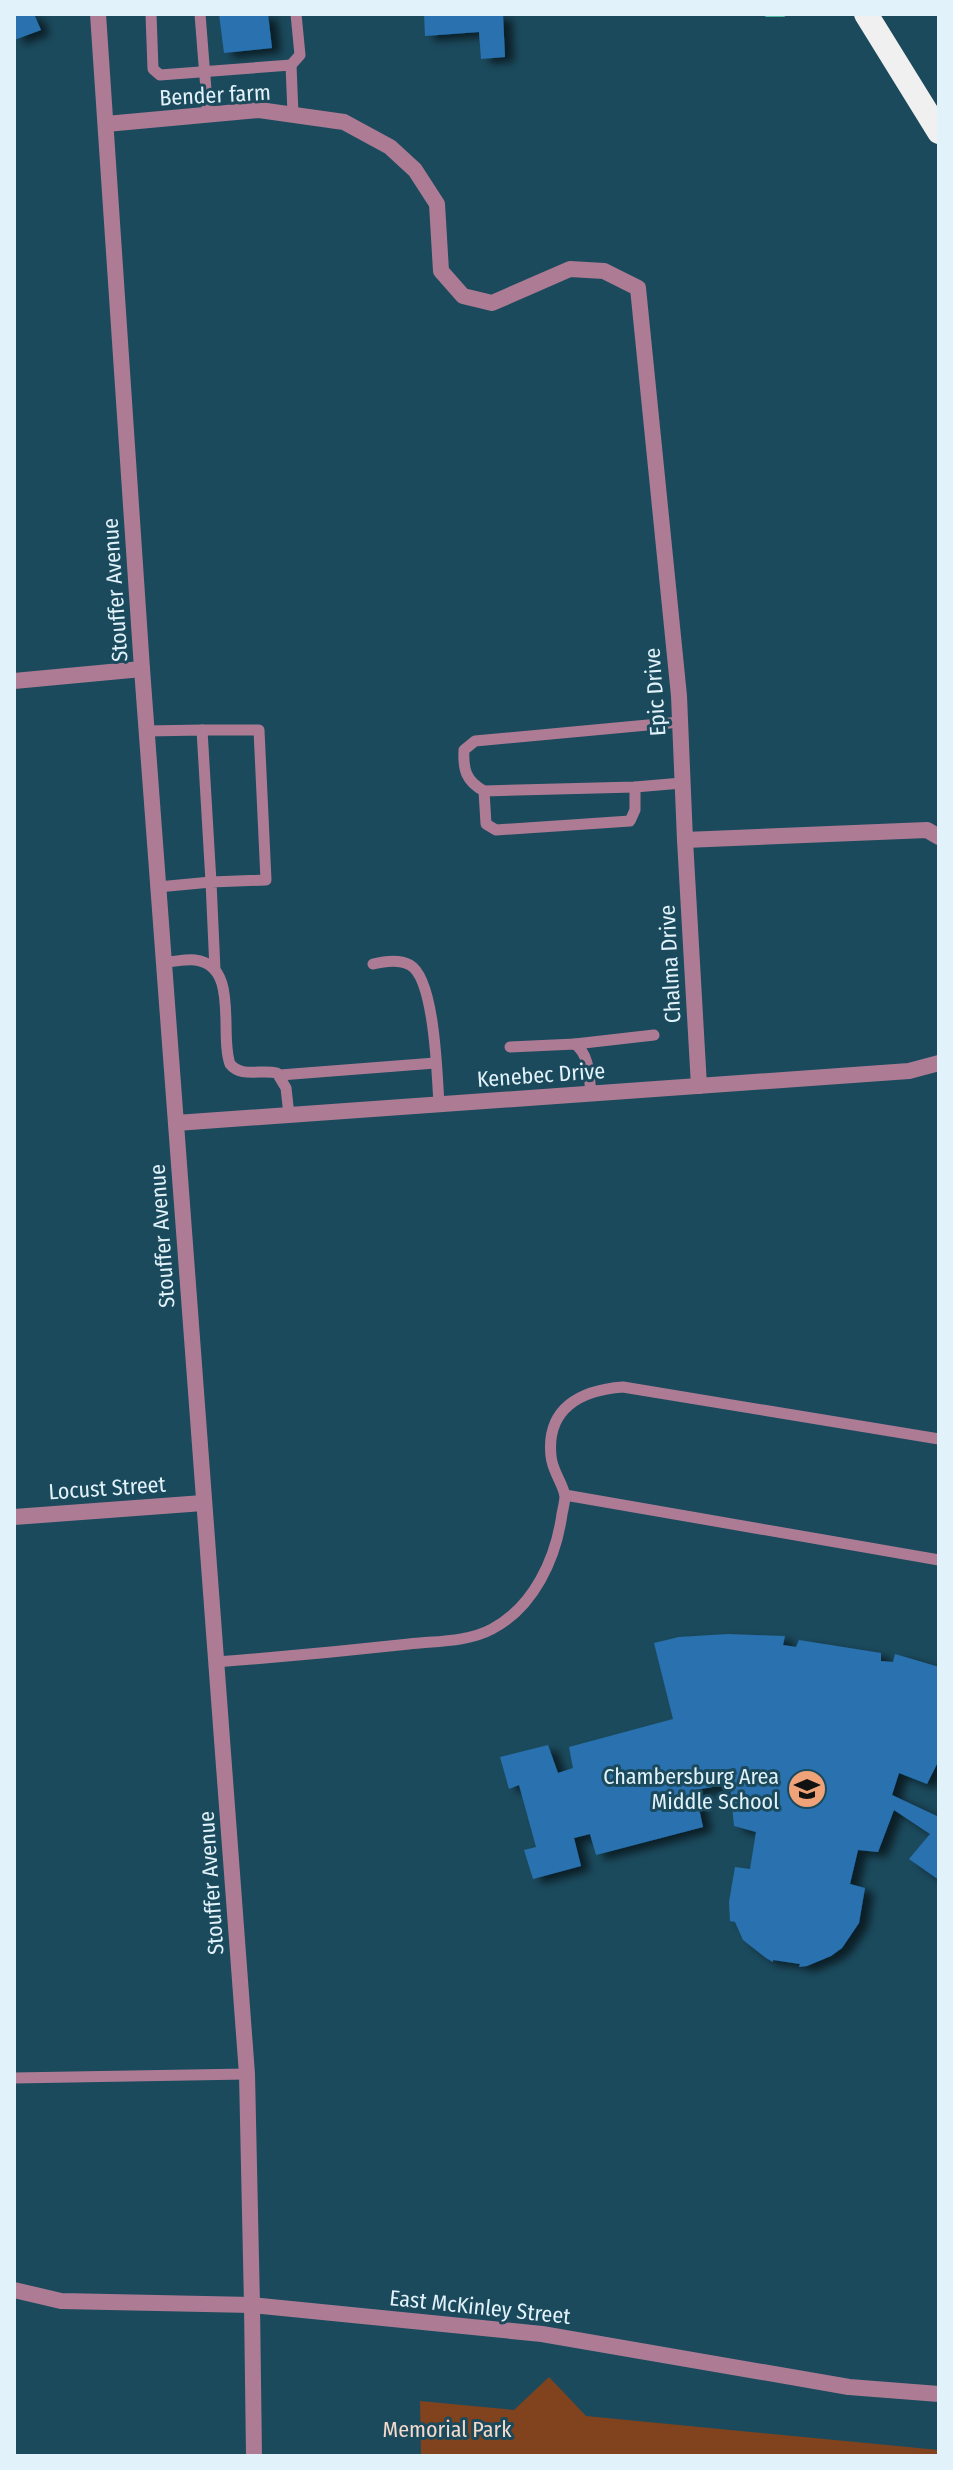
<svg xmlns="http://www.w3.org/2000/svg" width="953" height="2470" viewBox="0 0 953 2470" font-family="'Fira Sans Condensed',sans-serif">
<style>
.green{fill:#81431e}
.lines{fill:none;stroke-linecap:round;stroke-linejoin:round}
.stream{stroke:#49b39c;stroke-width:6}
.building{fill:#2971af;filter:url(#shadow)}
.service{stroke:#ad7c94;stroke-width:11}
.minor{stroke:#ad7c94;stroke-width:16}
.tertiary{stroke:#ad7c94;stroke-width:16}
.motorway{stroke:#f0f0f0;stroke-width:24}
.labels{text-anchor:middle;dominant-baseline:central;stroke-width:6;stroke-linejoin:round;paint-order:stroke}
.street-label{font-size:22px;fill:#e2f2fa;stroke:#1b4a5d}
.poi-label{font-size:22px;fill:#e2f2fa;stroke:#1b4a5d;text-anchor:end}
.park-label{font-size:22px;fill:#f5d9cb;stroke:#1b4a5d}
</style>
<defs>
<filter id="shadow"><feDropShadow dx="9" dy="5" stdDeviation="4" flood-color="#0009"/></filter>
</defs>
<rect width="100%" height="100%" fill="#1b4a5d"/>
<polygon class="green" points="549,2377 586,2416 939,2450 939,2456 421,2456 420,2401 514,2410"/>
<g class="lines">
<polyline class="stream" points="767,14 783,14"/>
</g>
<g class="building">
<polygon points="14,14 34,14 41,30 14,40"/>
<polygon points="219,14 268,14 272,48 224,53"/>
<polygon points="424,14 503,14 505,57 481,59 479,32 425,36"/>
<polygon points="728,1634 785,1636 783,1645 796,1647 799,1640 881,1653 881,1661 893,1662 895,1654 939,1667 939,1760 927,1784 899,1773 892,1795 939,1817 939,1880 909,1859 930,1834 894,1810 878,1852 858,1850 850,1884 865,1888 859,1923 842,1948 831,1956 807,1966 799,1967 800,1964 773,1960 773,1962 766,1958 743,1940 735,1922 730,1921 729,1902 735,1867 750,1869 756,1832 734,1826 730,1784 695,1790 703,1827 596,1855 590,1834 574,1838 581,1866 533,1879 524,1850 536,1847 519,1785 509,1789 500,1757 548,1745 558,1773 573,1768 569,1747 673,1719 654,1643 679,1637"/>
</g>
<g class="lines">
<g class="service">
<polyline points="151,14 153,69 160,75 291,65 300,55 296,14"/>
<polyline points="200,14 208,115"/>
<polyline points="291,65 293,114"/>
<path d="M 680,722 L 475,741 L 464,750 C 463,770 466,781 484,791 L 635,787 L 682,783"/>
<polyline points="202,730 259,730 266,880 211,882 215,970"/>
<polyline points="147,731 202,730 211,882 158,887"/>
<polyline points="484,791 486,824 496,830 630,821 635,810 635,787"/>
<path d="M 164,962 C 174,962 185,959 195,960 C 240,965 219,1034 230,1064 C 241,1078 261,1069 277,1073 L 286,1088 L 289,1115"/>
<path d="M 373,964 C 385,961 399,959 410,965 C 435,979 437,1076 439,1104"/>
<polyline points="575,1044 654,1035"/>
<path d="M 510,1047 L 575,1044 C 590,1055 589,1077 591,1094"/>
<polyline points="280,1075 435,1063"/>
<polyline points="565,1495 939,1560"/>
<path d="M 216,1662 C 281,1657 345,1651 409,1644 C 436,1641 468,1642 492,1629 C 534,1607 556,1558 562,1514 C 563,1509 565,1501 565,1496 C 563,1483 552,1471 551,1456 C 546,1408 581,1390 623,1387 L 939,1439"/>
<polyline points="14,2078 247,2074"/>
</g>
<g class="minor">
<polyline points="98,14 142,669 247,2074 252,2305"/>
<polyline points="106,124 259,110 344,122 390,147 415,170 437,204 441,271 463,296 492,303 570,269 604,271 638,288 679,696 685,840 927,830 939,837"/>
<polyline points="14,681 142,669"/>
<polyline points="685,840 699,1086"/>
<polyline points="176,1123 909,1071 939,1063"/>
<polyline points="14,1517 203,1503"/>
</g>
<g class="tertiary">
<polyline points="14,2290 61,2301 252,2305 542,2334 849,2387 939,2394"/>
<polyline points="252,2305 254,2456"/>
</g>
<polyline class="motorway" points="866,14 939,132"/>
</g>
<defs>
<g id="school-disc" transform="scale(2)"><circle r="9.5" fill="#f0a279" stroke="#1b4a5d"/><path d="M0-5L7-2L0 1L-7-2ZM-4 1L0 2.5L4 1V4Q0 6-4 4Z" fill="#111"/></g>
</defs>
<g fill-rule="evenodd">
<use href="#school-disc" x="807" y="1789"/>
</g>
<g class="labels">
<g class="street-label">
<text transform="translate(215 95) rotate(-3)">Bender farm</text>
<text transform="translate(115 590) rotate(-94)">Stouffer Avenue</text>
<text transform="translate(655 692) rotate(-94)">Epic Drive</text>
<text transform="translate(670 964) rotate(-93)">Chalma Drive</text>
<text transform="translate(541 1075) rotate(-4)">Kenebec Drive</text>
<text transform="translate(162 1236) rotate(-94)">Stouffer Avenue</text>
<text transform="translate(107 1488) rotate(-4)">Locust Street</text>
<text transform="translate(211 1883) rotate(-94)">Stouffer Avenue</text>
<text transform="translate(480 2307) rotate(6)">East McKinley Street</text>
</g>
<g class="poi-label">
<text x="779" y="1776">Chambersburg Area<tspan x="779" dy="25">Middle School</tspan></text>
</g>
<g class="park-label">
<text x="447" y="2429">Memorial Park</text>
</g>
</g>
<rect width="953" height="2470" fill="none" stroke="#e2f2fa" stroke-width="32"/>
</svg>
